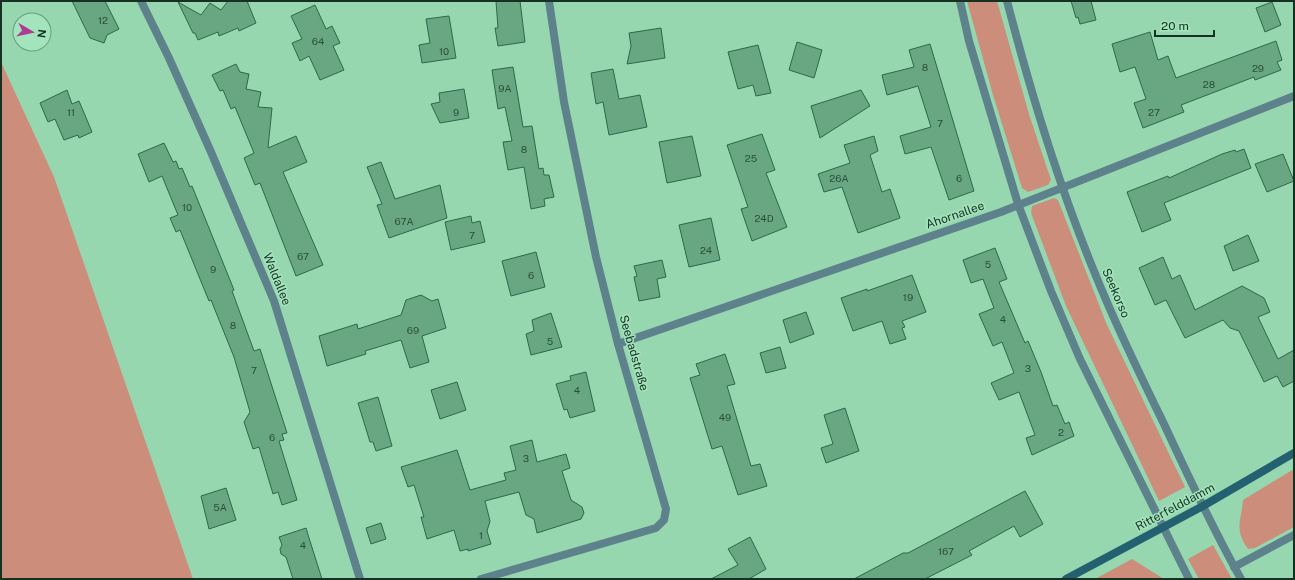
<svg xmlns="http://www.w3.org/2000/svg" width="1295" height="580" viewBox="0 0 1295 580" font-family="'Public Sans',sans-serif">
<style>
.green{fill:#cc8d7a}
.building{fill:#68a782;stroke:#2a6a48}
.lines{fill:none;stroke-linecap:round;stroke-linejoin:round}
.street{stroke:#5d828c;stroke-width:8}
.secondary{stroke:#236170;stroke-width:8}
.labels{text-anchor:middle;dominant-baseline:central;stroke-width:3;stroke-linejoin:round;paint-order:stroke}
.number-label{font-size:10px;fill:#2a4e3a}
.street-label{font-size:12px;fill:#163122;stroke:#a3e4bd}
</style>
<rect width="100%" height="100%" fill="#96d7b0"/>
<g class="green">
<polygon points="967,1 997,1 1029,114 1051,180 1048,185 1028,192 1022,188 993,95"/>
<polygon points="1,62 54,177 193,579 1,579"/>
<polygon points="1054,198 1058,200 1107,325 1185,487 1159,501 1066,306 1031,213 1032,206"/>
<path d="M 1294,469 L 1294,527 L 1255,548 L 1248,549 C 1234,529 1241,522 1243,500 Z"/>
<polygon points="1213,545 1232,579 1199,579 1188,559"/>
<polygon points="1132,559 1164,579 1095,579"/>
</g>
<g class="building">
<polygon points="72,1 105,1 119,29 107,35 104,43 90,38"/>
<polygon points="228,1 247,1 256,23 239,31 238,28 219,36 218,32 198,40 195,33 193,33 178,2 201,15 210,3 221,10"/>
<polygon points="496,1 520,1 525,42 498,46 495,28 498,28"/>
<polygon points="1071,1 1091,1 1096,20 1080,24 1078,17 1076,18"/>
<polygon points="1272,2 1281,25 1265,32 1256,8"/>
<polygon points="315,5 326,29 332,26 340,43 333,46 344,70 320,80 309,56 300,61 292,43 302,39 291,16"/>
<polygon points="449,16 456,58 422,63 419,45 430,43 426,19"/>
<polygon points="661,28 665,58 627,64 631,46 629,33"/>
<polygon points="1150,32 1158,60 1168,56 1176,78 1276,41 1282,60 1277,62 1281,70 1255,80 1254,77 1181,105 1184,112 1143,128 1134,103 1146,99 1135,67 1120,72 1112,44"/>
<polygon points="797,42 822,50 814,78 789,70"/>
<polygon points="930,44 974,191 949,200 931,147 905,154 900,136 931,127 918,86 887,95 882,75 914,67 909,50"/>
<polygon points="758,45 771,93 756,96 753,85 738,89 728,52"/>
<polygon points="236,64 240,72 249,74 246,89 261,92 258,107 272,108 268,148 296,136 307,162 283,172 323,265 296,276 260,183 255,185 244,158 254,153 235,107 231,109 223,90 220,91 212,75"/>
<polygon points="513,67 523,127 532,126 539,169 543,168 544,175 549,175 554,197 544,199 545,206 531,209 524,167 508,170 503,142 512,141 505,107 498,109 492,70"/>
<polygon points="613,69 619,99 640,95 647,127 609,135 603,102 596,104 591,73"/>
<polygon points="464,89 469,118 440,123 431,104 440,102 439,93"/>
<polygon points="67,90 72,104 79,101 92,132 79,138 78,135 64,140 55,119 48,122 40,103"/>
<polygon points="861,90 870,106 820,138 811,106"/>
<polygon points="762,134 775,170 766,173 787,227 752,241 741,209 748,207 727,145"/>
<polygon points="692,136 701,176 667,183 659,142"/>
<polygon points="874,136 878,151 870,155 882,192 890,189 900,218 858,233 842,187 824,192 818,174 850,163 844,145"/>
<polygon points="164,143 173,162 176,161 179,169 182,168 190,187 192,186 234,290 232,291 254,351 260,349 287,433 282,434 284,440 279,441 297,500 282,505 278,492 273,494 259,447 253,449 244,422 250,412 234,357 211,300 209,301 180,230 176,232 170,218 178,215 162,176 149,182 138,154"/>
<polygon points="1244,149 1251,168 1164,203 1171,220 1142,232 1127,192 1168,176 1169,178 1222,154 1235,150 1236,152"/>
<polygon points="1283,154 1294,181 1267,192 1255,164"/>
<polygon points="381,162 395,199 440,185 447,218 389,238 377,205 382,204 367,167"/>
<polygon points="471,216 472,223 480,221 485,242 451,250 445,222"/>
<polygon points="711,218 720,260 689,267 679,225"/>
<polygon points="1248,235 1259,261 1233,271 1224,246"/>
<polygon points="995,248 1007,279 999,282 1025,343 1028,341 1041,372 1053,406 1057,405 1065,424 1069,422 1074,436 1032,455 1026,438 1035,435 1019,392 999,400 991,383 1014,373 1002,342 993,346 979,314 994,308 983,279 971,283 963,260"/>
<polygon points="536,252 545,287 511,296 502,261"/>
<polygon points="1163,257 1172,279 1180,275 1195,310 1242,286 1264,298 1270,312 1258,317 1278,359 1294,350 1294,381 1283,387 1277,376 1264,382 1239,331 1230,328 1223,320 1185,338 1166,300 1155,305 1139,268"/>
<polygon points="662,260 666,277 657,279 660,297 639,301 634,277 637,276 634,266"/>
<polygon points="912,275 926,312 902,321 905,327 902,328 906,339 890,344 882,321 853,331 841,298 867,289 867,291"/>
<polygon points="421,295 432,301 438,299 446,328 422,336 429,362 410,368 401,340 365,351 366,354 327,366 319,336 357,324 358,329 401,315 406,300"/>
<polygon points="806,312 814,334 790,343 783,320"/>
<polygon points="551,313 562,347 531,355 526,334 534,331 532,320"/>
<polygon points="780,347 786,368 766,373 760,353"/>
<polygon points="725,354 735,384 727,386 751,466 760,464 767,486 738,495 722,446 712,449 690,378 700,375 696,364"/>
<polygon points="586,372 595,411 570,418 567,409 564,410 556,384 571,380 570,376"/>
<polygon points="457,382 466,410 440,419 431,390"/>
<polygon points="378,397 392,446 376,451 373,442 370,442 358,403"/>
<polygon points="845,408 859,451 826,463 821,448 833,444 824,415"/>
<polygon points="532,440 537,462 566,454 570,468 562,471 571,500 582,507 584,513 581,519 537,533 534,519 526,515 519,492 485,501 490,521 487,531 491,544 468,551 468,549 460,551 454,530 427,539 421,517 424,517 414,485 408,487 401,467 457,450 470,490 506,480 504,473 516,470 510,446"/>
<polygon points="226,488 236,520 209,529 201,496"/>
<polygon points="1025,491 1043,524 1020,537 1014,526 969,551 972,555 925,579 854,579 903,553 908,553"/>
<polygon points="381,523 386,539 371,544 366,528"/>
<polygon points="306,528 309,538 322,579 293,579 286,557 281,554 280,549 282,545 279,537"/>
<polygon points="750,537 766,569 749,579 711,579 738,565 728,549"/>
</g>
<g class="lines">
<g class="street">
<polyline points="141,1 169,58 211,152 274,301 360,579"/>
<polyline points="960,1 969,41 1018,204 1051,291 1080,359 1189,579"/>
<path d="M 1007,1 C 1031,94 1059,187 1096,276 C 1116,326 1140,375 1164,424 C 1188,476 1213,529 1241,579"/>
<polyline points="618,344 1001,212 1294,96"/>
<polyline points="1234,567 1294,535"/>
<polyline points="481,579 656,528 664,520 666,509 618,344 596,257 564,102 549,1"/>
</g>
<polyline class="secondary" points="1066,579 1203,506 1294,453"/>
</g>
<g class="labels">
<g class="number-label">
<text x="103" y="20">12</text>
<text x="318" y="41">64</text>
<text x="444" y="51">10</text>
<text x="925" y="67">8</text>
<text x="1258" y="68">29</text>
<text x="1209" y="84">28</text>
<text x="505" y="88">9A</text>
<text x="71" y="112">11</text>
<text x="456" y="112">9</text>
<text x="1154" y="112">27</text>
<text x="940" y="123">7</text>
<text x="524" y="149">8</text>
<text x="751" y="158">25</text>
<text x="839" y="178">26A</text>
<text x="959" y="178">6</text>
<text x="187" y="207">10</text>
<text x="764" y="218">24D</text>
<text x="404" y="221">67A</text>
<text x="472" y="235">7</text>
<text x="706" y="250">24</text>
<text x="303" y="256">67</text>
<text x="988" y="264">5</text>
<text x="213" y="269">9</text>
<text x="531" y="275">6</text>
<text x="908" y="297">19</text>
<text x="1003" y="319">4</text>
<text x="233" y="325">8</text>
<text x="413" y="330">69</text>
<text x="550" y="341">5</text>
<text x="1028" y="368">3</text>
<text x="254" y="370">7</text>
<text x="577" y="390">4</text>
<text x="725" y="417">49</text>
<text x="1061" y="432">2</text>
<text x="272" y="437">6</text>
<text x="526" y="458">3</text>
<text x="220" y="507">5A</text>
<text x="481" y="535">1</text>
<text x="303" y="545">4</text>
<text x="946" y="551">167</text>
</g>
<g class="street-label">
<text transform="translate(955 215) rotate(-19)">Ahornallee</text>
<text transform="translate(277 279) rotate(68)">Waldallee</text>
<text transform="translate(1116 293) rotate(67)">Seekorso</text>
<text transform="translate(634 353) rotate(74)">Seebadstraße</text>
<text transform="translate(1175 507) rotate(-28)">Ritterfelddamm</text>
</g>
</g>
<rect width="1295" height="580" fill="none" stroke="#163122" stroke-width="4"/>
<g transform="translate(32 32) rotate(99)"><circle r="19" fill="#a3e4bd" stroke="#6b9c7f"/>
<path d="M0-3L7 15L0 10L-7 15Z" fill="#ae3b95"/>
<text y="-6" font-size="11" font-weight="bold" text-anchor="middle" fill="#163122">N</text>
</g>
<path d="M1155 30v6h59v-6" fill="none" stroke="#163122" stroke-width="2"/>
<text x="1161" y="30" font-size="12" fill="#163122" stroke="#a3e4bd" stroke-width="3" paint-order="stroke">20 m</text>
</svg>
